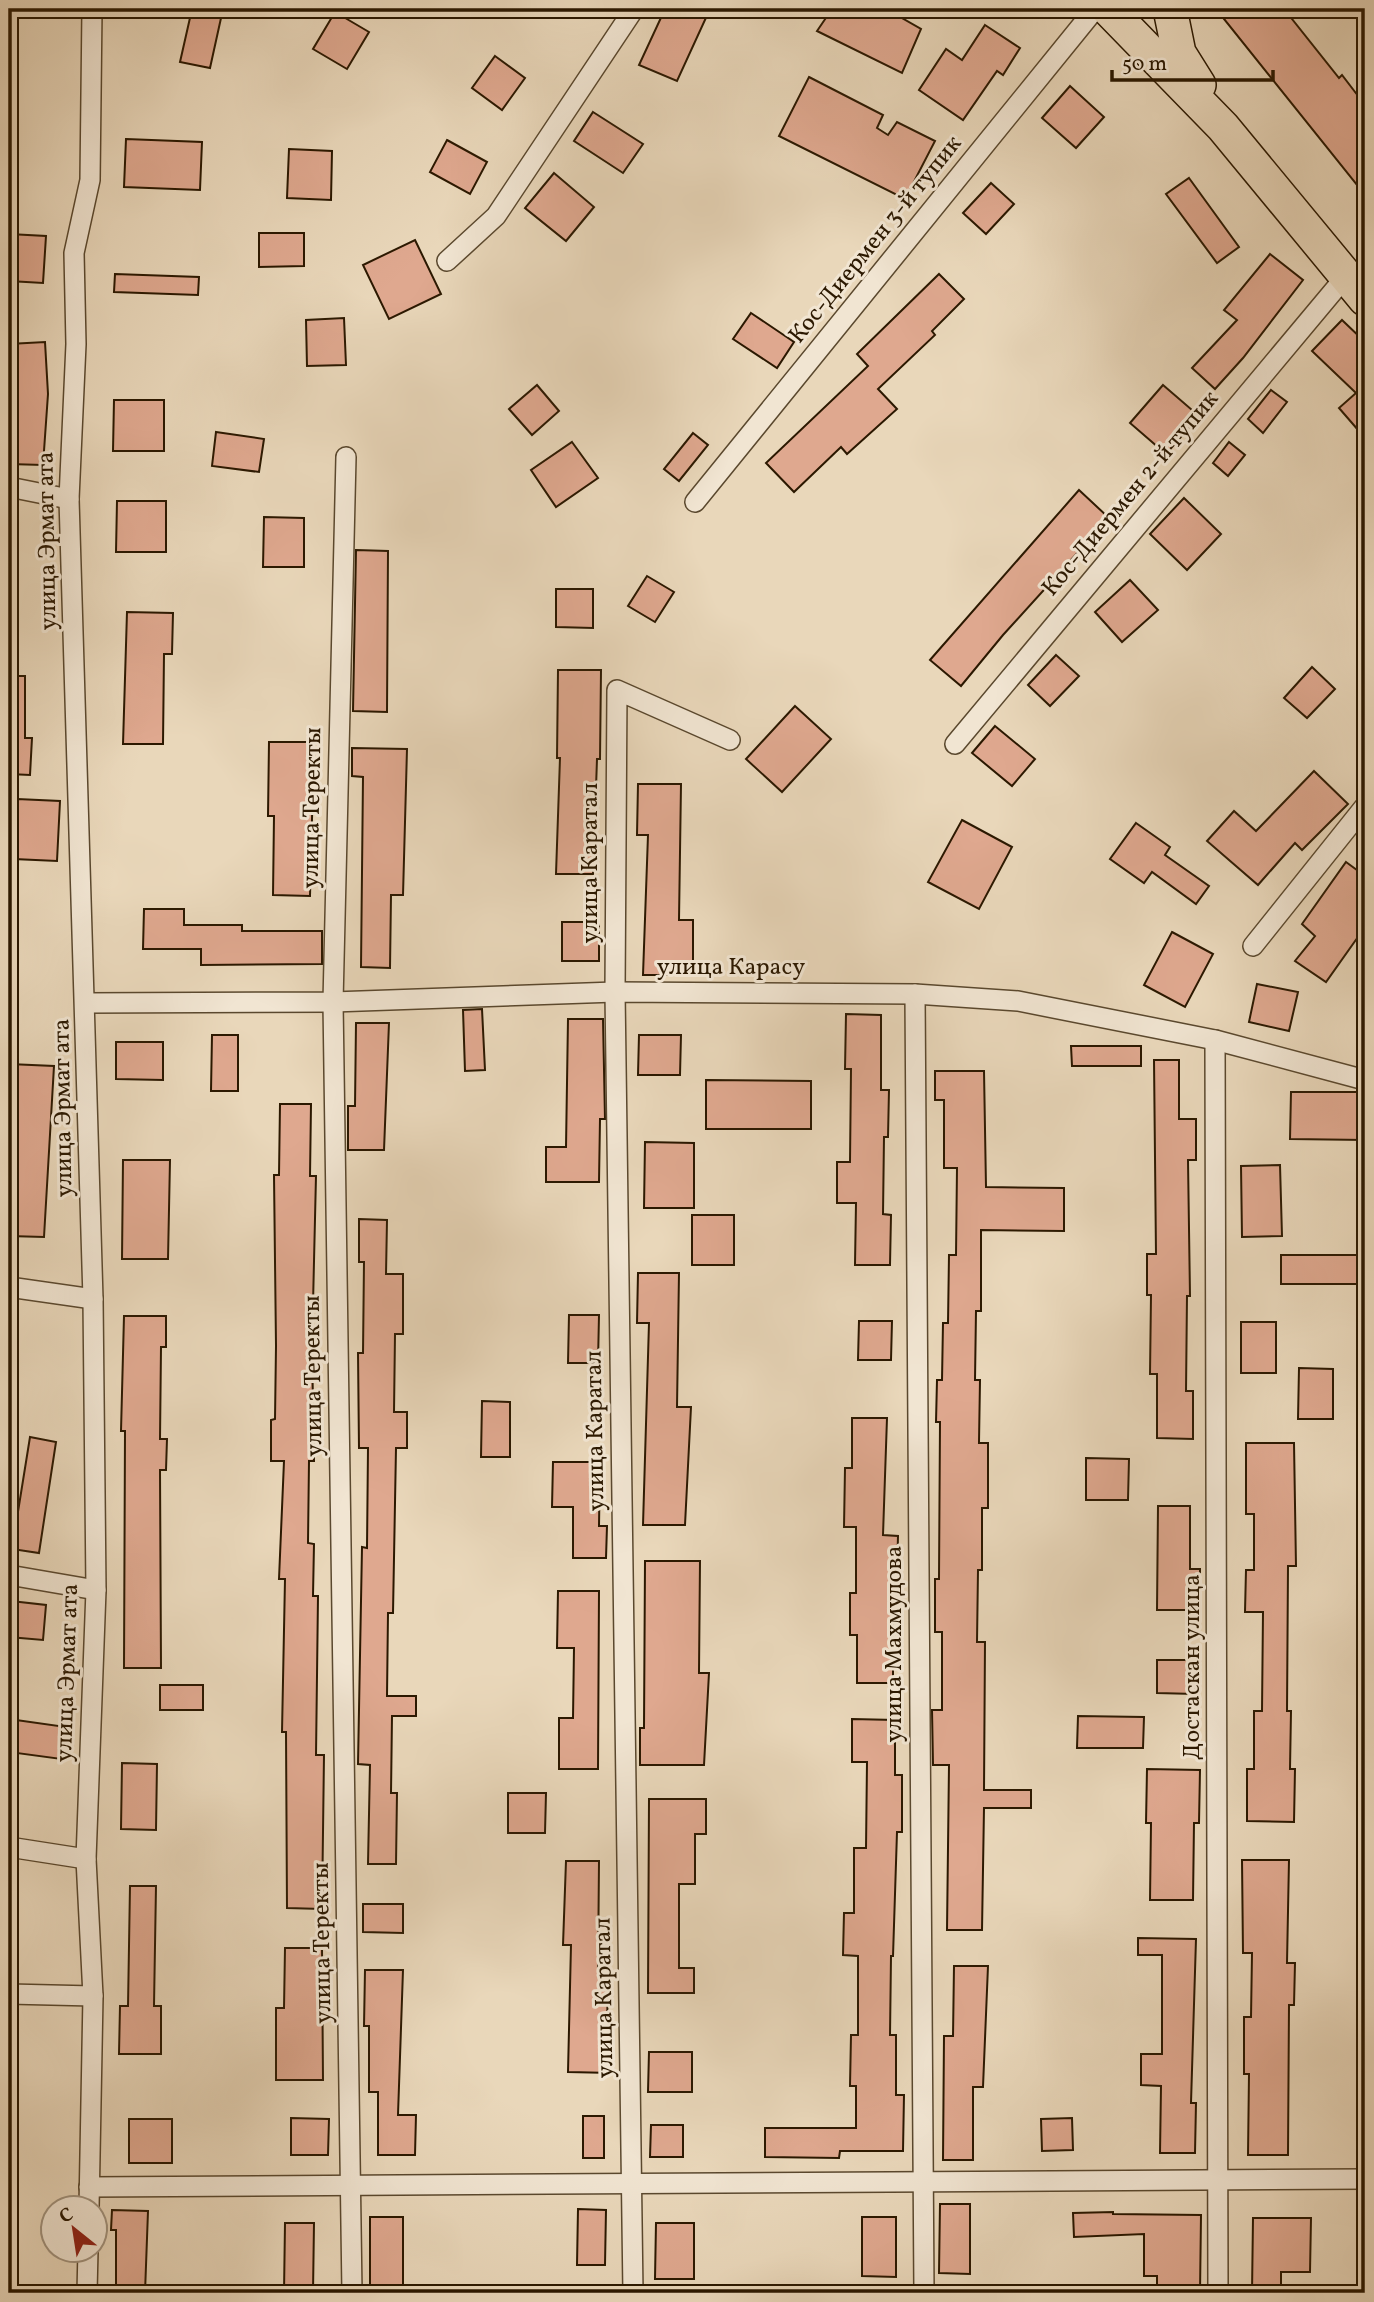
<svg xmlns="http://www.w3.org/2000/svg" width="1374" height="2302" viewBox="0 0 1374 2302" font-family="Vollkorn,serif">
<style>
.building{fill:#dfa88f;stroke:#2b1800;stroke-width:2}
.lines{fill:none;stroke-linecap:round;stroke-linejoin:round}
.minor-casing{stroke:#5a482e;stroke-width:22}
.trunk-casing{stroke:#2b1800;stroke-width:36}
.minor{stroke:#f1e5d2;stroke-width:19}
.trunk{stroke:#e9d7ba;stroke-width:33}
.labels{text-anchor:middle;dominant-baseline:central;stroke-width:6;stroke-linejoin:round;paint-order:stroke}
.street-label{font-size:24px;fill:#2b1800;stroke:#f1e5d2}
</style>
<rect width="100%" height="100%" fill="#e9d7ba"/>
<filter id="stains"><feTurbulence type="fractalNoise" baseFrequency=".00286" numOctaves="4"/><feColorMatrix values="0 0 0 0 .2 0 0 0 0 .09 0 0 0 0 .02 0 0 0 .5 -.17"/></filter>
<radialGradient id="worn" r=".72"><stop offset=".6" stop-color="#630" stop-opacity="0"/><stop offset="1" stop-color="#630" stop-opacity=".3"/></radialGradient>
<g class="building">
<polygon points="192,9 223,9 210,68 180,62"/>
<polygon points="665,9 710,9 677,81 639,65"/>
<polygon points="832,9 886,9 921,29 902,73 817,31"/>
<polygon points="1216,9 1284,9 1339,78 1342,75 1365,105 1365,195"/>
<polygon points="335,12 369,32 347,69 313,49"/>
<polygon points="985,25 1020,48 1003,75 997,71 963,120 919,90 946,49 962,60"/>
<polygon points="495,56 525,78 502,110 472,88"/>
<polygon points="809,77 883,115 877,128 888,135 897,122 935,141 905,199 779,136"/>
<polygon points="1070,86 1104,117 1076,148 1042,118"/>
<polygon points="593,112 643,144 623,173 574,141"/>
<polygon points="126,139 202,142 200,190 124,187"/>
<polygon points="447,140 487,162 470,194 430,172"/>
<polygon points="289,149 332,151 331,200 287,198"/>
<polygon points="554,173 594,207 566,241 525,208"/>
<polygon points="1189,178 1239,247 1217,263 1166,194"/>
<polygon points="991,183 1014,204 986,234 963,213"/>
<polygon points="259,233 304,233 304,266 259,267"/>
<polygon points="9,234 46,236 43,283 9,281"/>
<polygon points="415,240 441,294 389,319 363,265"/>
<polygon points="1270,254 1303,280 1243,358 1215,389 1192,368 1237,320 1224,310"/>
<polygon points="115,274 199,277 198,295 114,292"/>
<polygon points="939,274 964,299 932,331 935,335 878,389 897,409 847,454 841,447 794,492 766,463 868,366 857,354"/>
<polygon points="751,313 794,342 777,368 733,339"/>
<polygon points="344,318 346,365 307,366 306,320"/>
<polygon points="1342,320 1365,342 1365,438 1339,408 1356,393 1312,351"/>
<polygon points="45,342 48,394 43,465 9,464 9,344"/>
<polygon points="537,385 559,411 532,435 509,409"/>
<polygon points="1163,385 1199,416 1166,454 1130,423"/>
<polygon points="1271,390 1287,402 1263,433 1248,419"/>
<polygon points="114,400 164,400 164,451 113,451"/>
<polygon points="216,432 264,439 259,472 212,466"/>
<polygon points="693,433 708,445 679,481 664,469"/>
<polygon points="572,442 598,478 556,507 531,470"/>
<polygon points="1229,442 1245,455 1228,476 1213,463"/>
<polygon points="1079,490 1109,518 1003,635 961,686 930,660"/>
<polygon points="1184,498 1221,534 1187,570 1150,534"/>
<polygon points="117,501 166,501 166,552 116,552"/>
<polygon points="264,517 304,518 304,567 263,567"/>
<polygon points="356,550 388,551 387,712 353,711"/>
<polygon points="647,576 674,592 655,622 628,606"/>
<polygon points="1130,580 1158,610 1122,642 1095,612"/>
<polygon points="556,589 593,589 593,628 556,627"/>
<polygon points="127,612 173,613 172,654 164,654 163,744 123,744"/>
<polygon points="1056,655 1079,676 1050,706 1028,685"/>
<polygon points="1312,667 1335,689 1307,718 1284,698"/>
<polygon points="558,670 601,670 600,759 597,759 593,874 556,874 560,758 557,758"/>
<polygon points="9,676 25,676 25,738 32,738 30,775 9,774"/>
<polygon points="795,706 831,739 782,792 746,759"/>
<polygon points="995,726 1035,759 1012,786 972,753"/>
<polygon points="269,742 314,742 310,896 273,895 274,816 268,816"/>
<polygon points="352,748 407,749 403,895 391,895 390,968 361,967 363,777 352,776"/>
<polygon points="1314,771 1348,804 1302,850 1295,843 1258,885 1207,841 1234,811 1256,831"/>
<polygon points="638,784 681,784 679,920 693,920 693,975 643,975 648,835 637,835"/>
<polygon points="17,799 60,801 57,861 14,859"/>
<polygon points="962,820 1012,847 979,909 928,882"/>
<polygon points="1136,823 1170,847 1165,855 1209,886 1196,904 1152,872 1144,883 1110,859"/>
<polygon points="1346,862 1365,876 1365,927 1326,982 1295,961 1315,936 1302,924"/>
<polygon points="144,909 184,909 184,925 242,925 242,931 322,931 322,964 201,965 201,949 143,949"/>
<rect x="562" y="922" width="37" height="39"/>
<polygon points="1172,932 1213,954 1185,1007 1144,985"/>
<polygon points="1257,984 1298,992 1289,1031 1249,1022"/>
<polygon points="482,1009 485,1070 465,1071 463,1010"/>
<polygon points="846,1014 881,1015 881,1090 889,1090 888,1137 884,1137 883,1214 891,1215 890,1265 855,1265 856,1203 837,1203 837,1162 850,1162 851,1069 845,1069"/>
<polygon points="568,1019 603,1019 605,1119 600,1119 599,1182 546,1182 546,1147 566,1147"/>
<polygon points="356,1023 389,1023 384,1150 348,1150 348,1106 355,1106"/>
<polygon points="212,1035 238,1035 238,1091 211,1091"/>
<polygon points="639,1035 681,1035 680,1075 638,1075"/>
<polygon points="116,1042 163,1042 163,1080 116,1079"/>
<polygon points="1071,1046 1141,1046 1141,1066 1072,1066"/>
<polygon points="1154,1060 1179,1060 1179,1119 1196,1119 1196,1160 1188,1160 1190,1296 1187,1296 1186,1391 1193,1391 1193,1439 1157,1438 1157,1374 1150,1374 1151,1295 1147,1295 1147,1254 1156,1254"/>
<polygon points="9,1064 54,1066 44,1237 9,1236"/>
<polygon points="935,1071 984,1071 986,1187 1064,1188 1064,1231 981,1230 981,1311 976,1311 975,1380 980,1380 979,1443 988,1443 988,1508 982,1508 982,1570 978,1570 977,1642 985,1642 984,1790 1031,1790 1031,1808 984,1808 982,1930 947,1930 949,1765 933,1765 932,1710 942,1710 942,1632 935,1632 935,1579 939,1579 940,1422 936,1422 937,1380 942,1380 943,1323 948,1323 949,1255 956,1255 957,1168 944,1168 944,1100 935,1100"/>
<polygon points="706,1080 811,1081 811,1129 706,1129"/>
<polygon points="1291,1092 1365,1092 1365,1140 1290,1139"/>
<polygon points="280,1104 311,1104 310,1176 316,1176 312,1347 314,1461 309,1461 308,1543 314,1544 313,1596 318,1596 316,1755 324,1755 322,1909 287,1908 286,1732 282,1732 285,1579 279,1579 284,1461 271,1461 271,1420 275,1419 276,1346 274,1175 279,1175"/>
<polygon points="645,1142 694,1143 694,1208 644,1208"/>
<polygon points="123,1160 170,1160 168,1259 122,1259"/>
<polygon points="1280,1165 1282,1236 1242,1237 1241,1166"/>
<rect x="692" y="1215" width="42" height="50"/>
<polygon points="359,1219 387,1220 386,1274 403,1274 403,1334 395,1334 394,1412 407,1412 407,1448 396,1448 393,1613 388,1613 387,1696 416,1696 416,1716 392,1716 391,1793 397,1793 396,1864 368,1864 370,1765 358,1764 362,1547 367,1548 368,1448 359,1448 358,1353 363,1353 364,1262 359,1262"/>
<rect x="1281" y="1255" width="84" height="29"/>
<polygon points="638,1273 679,1273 677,1407 691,1407 685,1525 643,1525 649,1323 637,1323"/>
<polygon points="569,1315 599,1315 598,1363 568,1363"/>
<polygon points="124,1316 166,1316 166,1347 161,1347 160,1439 167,1439 166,1470 160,1470 161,1668 124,1668 125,1431 121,1431"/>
<polygon points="859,1321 892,1321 891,1360 858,1360"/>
<rect x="1241" y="1322" width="35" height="51"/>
<polygon points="1299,1368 1333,1369 1333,1419 1298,1419"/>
<polygon points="482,1401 510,1402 510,1457 481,1457"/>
<polygon points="852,1418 887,1418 883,1535 898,1536 897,1575 893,1575 893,1683 857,1683 857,1635 850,1635 850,1593 856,1593 856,1527 844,1527 845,1468 852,1468"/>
<polygon points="30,1437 56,1442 39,1553 12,1549"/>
<polygon points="1246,1443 1294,1443 1296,1566 1288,1566 1287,1711 1291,1711 1290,1769 1295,1769 1294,1822 1247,1821 1247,1769 1254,1769 1254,1711 1262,1711 1263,1612 1245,1612 1246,1570 1254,1570 1254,1514 1246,1514"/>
<polygon points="1086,1458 1129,1459 1128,1500 1086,1500"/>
<polygon points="553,1462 600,1462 599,1526 607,1526 606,1558 573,1558 573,1507 552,1507"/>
<polygon points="1158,1506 1190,1506 1190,1569 1200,1569 1200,1610 1157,1610"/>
<polygon points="645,1561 700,1561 699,1673 709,1673 704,1765 640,1765 640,1728 644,1728"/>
<polygon points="558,1591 599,1591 598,1769 559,1769 559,1718 573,1718 574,1648 557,1648"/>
<polygon points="11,1601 46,1605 43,1640 9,1637"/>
<polygon points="1157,1660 1195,1660 1195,1694 1157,1693"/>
<rect x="160" y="1685" width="43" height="25"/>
<polygon points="1078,1716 1144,1717 1143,1748 1077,1748"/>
<polygon points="9,1719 66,1727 61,1759 9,1752"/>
<polygon points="852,1719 895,1720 895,1775 902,1775 902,1832 897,1832 893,1956 891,1956 890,2035 896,2035 896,2095 904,2095 903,2151 840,2151 839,2158 765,2157 765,2128 856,2128 856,2086 850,2086 851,2035 858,2035 858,1956 843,1955 844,1913 854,1913 854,1848 866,1848 867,1762 852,1762"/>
<polygon points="122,1763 157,1764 156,1830 121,1829"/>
<polygon points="1147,1769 1200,1770 1199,1823 1194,1823 1193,1900 1150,1900 1151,1823 1146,1823"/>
<polygon points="508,1793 546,1793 545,1833 508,1833"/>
<polygon points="649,1799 706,1799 706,1834 695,1834 695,1884 679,1884 679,1968 694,1968 694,1993 648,1993"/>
<polygon points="1242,1860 1289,1860 1287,1963 1295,1963 1294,2005 1289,2005 1288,2155 1248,2155 1249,2074 1244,2074 1244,2017 1251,2017 1252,1953 1243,1953"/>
<polygon points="566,1861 599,1861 598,1975 608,1975 607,2031 612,2031 612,2073 568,2072 571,1945 563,1945"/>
<polygon points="130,1886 156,1886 154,2006 161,2006 161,2054 119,2054 120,2006 128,2006"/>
<polygon points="363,1904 403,1904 403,1933 363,1932"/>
<polygon points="1138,1938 1196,1939 1191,2103 1196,2103 1195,2153 1160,2153 1161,2086 1141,2085 1141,2054 1162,2054 1162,1955 1138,1955"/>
<polygon points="285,1948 322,1948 323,2080 276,2080 276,2008 284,2008"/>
<polygon points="954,1966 988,1966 983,2087 973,2087 973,2160 943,2160 944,2036 953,2036"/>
<polygon points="365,1970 403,1970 398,2115 416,2115 415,2155 378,2155 378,2092 369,2092 369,2026 364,2026"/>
<polygon points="649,2052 692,2052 692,2092 648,2092"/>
<rect x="583" y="2116" width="21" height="42"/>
<polygon points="291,2118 329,2119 328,2155 291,2155"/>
<polygon points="1072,2118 1073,2150 1042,2151 1041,2119"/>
<rect x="129" y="2119" width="43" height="44"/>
<polygon points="651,2125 683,2125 683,2157 650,2157"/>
<polygon points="940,2204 970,2204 970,2274 939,2273"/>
<polygon points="578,2209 606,2210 605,2265 577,2265"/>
<polygon points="112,2210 148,2211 145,2293 116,2293 116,2230 111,2230"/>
<polygon points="1113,2212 1113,2214 1201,2215 1200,2293 1157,2293 1157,2276 1144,2276 1144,2234 1074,2237 1073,2213"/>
<rect x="370" y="2217" width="33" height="69"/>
<polygon points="862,2217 896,2217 896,2277 862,2276"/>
<polygon points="1253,2218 1311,2218 1310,2272 1281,2272 1281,2293 1252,2293"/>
<polygon points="285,2223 314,2223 313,2293 284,2293"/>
<polygon points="656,2223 694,2223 694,2279 655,2279"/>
</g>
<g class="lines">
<g class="minor-casing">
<g id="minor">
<polyline points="447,261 496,216 634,9"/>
<polyline points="346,457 333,1002 352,2293"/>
<polyline points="9,487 69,499"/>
<polyline points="695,502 1095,9"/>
<polyline points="955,744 1346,276"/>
<polyline points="1253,946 1365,806"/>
<polyline points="915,994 924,2293"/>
<polyline points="86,1003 333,1002 615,992 915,994 1018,1001 1215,1040 1365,1080"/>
<polyline points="1215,1040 1218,2293"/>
<polyline points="9,1287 93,1299"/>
<polyline points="9,1575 96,1590"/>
<polyline points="9,1847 86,1859"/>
<polyline points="9,1994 93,1996"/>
<polyline points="89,2187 1365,2179"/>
<polyline points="89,2208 93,1996 86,1859 96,1590 93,1299 69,499 76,344 74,253 90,180 92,9"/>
<polyline points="87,2293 88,2250"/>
<polyline points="633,2293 615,992 617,690 730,740"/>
</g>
</g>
<g class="trunk-casing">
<g id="trunk">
<polyline points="1108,9 1223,127 1365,299"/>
<polyline points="1170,9 1179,53 1199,85"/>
</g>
</g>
<use href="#minor" class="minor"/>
<use href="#trunk" class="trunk"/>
</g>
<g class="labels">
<g class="street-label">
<text transform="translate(876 240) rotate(-51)">Кос-Диермен 3-й тупик</text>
<text transform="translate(1131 494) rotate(-50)">Кос-Диермен 2-й тупик</text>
<text transform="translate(48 541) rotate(-91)">улица Эрмат ата</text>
<text transform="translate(313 808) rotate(-89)">улица Теректы</text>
<text transform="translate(591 863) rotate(-90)">улица Каратал</text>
<text x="731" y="968">улица Карасу</text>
<text transform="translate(64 1108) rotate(-91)">улица Эрмат ата</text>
<text transform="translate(314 1376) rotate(-91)">улица Теректы</text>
<text transform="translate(596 1431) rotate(-91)">улица Каратал</text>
<text transform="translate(895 1644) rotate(-90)">улица Махмудова</text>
<text transform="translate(1193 1667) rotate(-90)">Достаскан улица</text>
<text transform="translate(68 1673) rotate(-88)">улица Эрмат ата</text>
<text transform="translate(323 1943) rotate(-91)">улица Теректы</text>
<text transform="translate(605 1998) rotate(-91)">улица Каратал</text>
</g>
</g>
<rect width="1374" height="2302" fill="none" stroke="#e9d7ba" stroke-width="35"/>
<rect x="10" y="10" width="1353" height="2281" fill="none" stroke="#2b1800" stroke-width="3.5"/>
<rect x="18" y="18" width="1339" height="2267" fill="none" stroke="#2b1800" stroke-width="2"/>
<g transform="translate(74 2229) rotate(330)"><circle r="33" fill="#f1e5d2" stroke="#a2937e" stroke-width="2"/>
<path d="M0-5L12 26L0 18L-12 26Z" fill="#8f2418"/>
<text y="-10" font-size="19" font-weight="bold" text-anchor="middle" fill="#2b1800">С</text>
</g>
<path d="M1112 70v10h161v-10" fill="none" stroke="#2b1800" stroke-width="3.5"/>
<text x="1122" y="70" font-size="21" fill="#2b1800" stroke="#f1e5d2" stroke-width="5" paint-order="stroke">50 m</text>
<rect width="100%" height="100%" filter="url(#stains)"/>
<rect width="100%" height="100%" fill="url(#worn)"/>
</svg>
